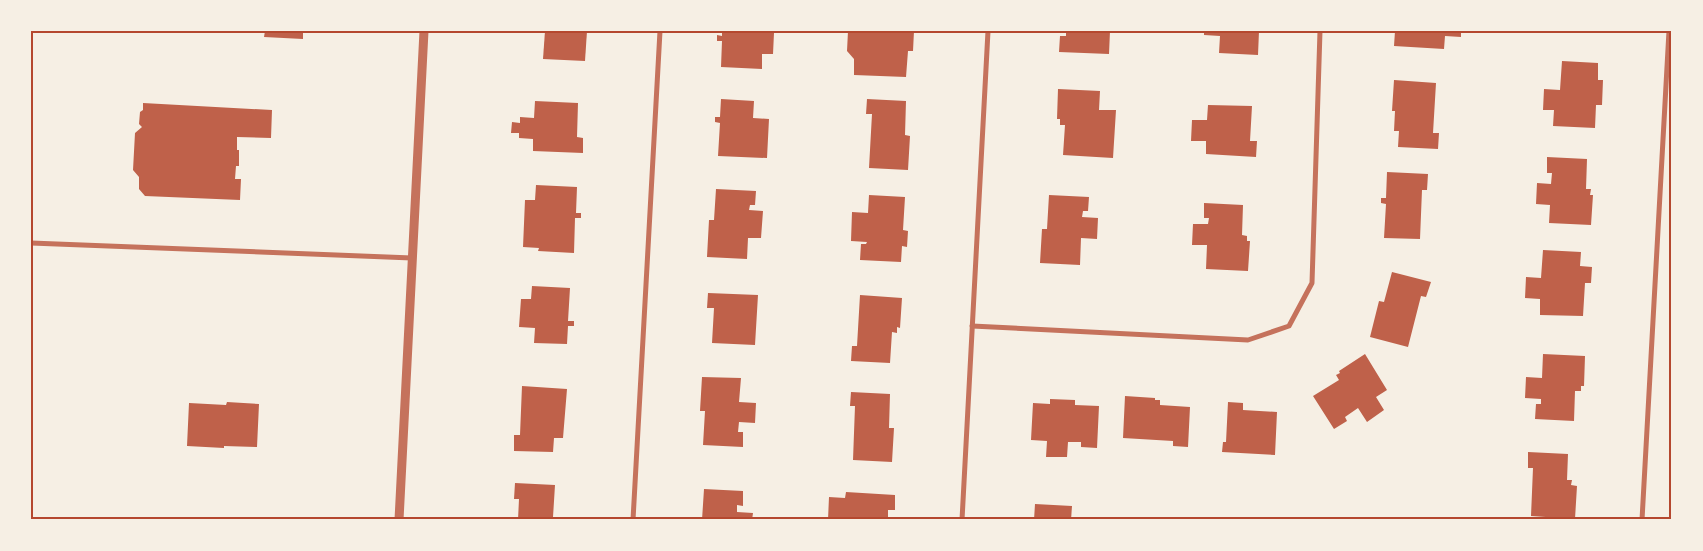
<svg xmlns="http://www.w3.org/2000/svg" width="1703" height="551" viewBox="0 0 1703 551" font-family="'PT Sans',sans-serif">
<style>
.building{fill:#bf614a}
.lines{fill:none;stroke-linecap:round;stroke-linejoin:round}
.minor{stroke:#c5725c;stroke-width:5}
.tertiary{stroke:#c5725c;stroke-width:9}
.neatline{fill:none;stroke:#b5482f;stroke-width:2}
</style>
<rect width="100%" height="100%" fill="#f6efe4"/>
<g class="building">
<polygon points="265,31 303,31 303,39 264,37"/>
<polygon points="545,31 587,31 585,61 543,59"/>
<polygon points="722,31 774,33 773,54 762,54 762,69 721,67 722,41 717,41 717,35 722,36"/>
<polygon points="848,31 914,31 913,51 908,51 906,77 854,75 854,59 847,51"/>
<polygon points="1066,31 1110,31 1109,54 1059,52 1060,36 1066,36"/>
<polygon points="1204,31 1259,31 1258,55 1219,53 1220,36 1204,35"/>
<polygon points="1395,31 1461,31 1461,37 1445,36 1444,49 1394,46"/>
<polygon points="1562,61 1598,63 1598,80 1603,80 1602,105 1596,105 1595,128 1553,126 1554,110 1543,110 1544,89 1560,90"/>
<polygon points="1394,80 1436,83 1433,133 1439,133 1438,149 1398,147 1399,131 1394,131 1395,111 1392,111"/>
<polygon points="1058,89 1100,91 1099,110 1116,110 1113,158 1063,155 1065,125 1060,125 1060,119 1057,119"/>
<polygon points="721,99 754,101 753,118 769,119 767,158 718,156 720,123 715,122 715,117 720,117"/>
<polygon points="867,99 906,101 905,135 910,136 908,170 869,168 872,114 866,114"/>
<polygon points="535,101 578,103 577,137 583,138 583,153 533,151 533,139 519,138 519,133 511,133 512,122 520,123 520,117 534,118"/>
<polygon points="143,103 272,110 271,138 237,137 237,150 239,150 239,166 236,166 235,179 241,179 240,200 145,196 139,189 139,177 133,170 135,133 142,127 139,124 140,112 143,110"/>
<polygon points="1208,105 1252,106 1250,141 1257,141 1256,157 1206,154 1206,141 1191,141 1192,120 1207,120"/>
<polygon points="1547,157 1587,159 1586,189 1591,189 1590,195 1593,195 1591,225 1549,223 1550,205 1536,204 1537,183 1551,184 1552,173 1547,173"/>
<polygon points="1387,172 1428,174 1427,190 1422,190 1420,239 1384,238 1386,204 1381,203 1381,198 1386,198"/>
<polygon points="536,185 577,187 576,213 581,213 581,218 575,218 574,253 538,251 539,248 523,247 525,200 535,200"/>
<polygon points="716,189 756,191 755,205 750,205 749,210 763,211 761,238 748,238 747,259 707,257 709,220 714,220"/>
<polygon points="869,195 905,197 903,230 908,231 907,247 902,246 901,262 860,260 861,244 866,244 867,242 851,241 852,212 868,213"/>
<polygon points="1049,195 1089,197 1088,211 1083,211 1082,217 1098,218 1097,239 1081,238 1080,265 1040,263 1042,229 1047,229"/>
<polygon points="1204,203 1243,205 1242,235 1247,236 1247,241 1250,241 1248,271 1206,269 1207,245 1192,245 1193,224 1208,224 1209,218 1204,218"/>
<polygon points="1543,250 1581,252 1580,266 1592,267 1591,283 1585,283 1583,316 1540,315 1540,299 1525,298 1526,277 1541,278"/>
<polygon points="1392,272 1431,282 1426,297 1421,296 1408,347 1370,337 1379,301 1384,302"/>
<polygon points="532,286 570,288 568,321 574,321 574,326 568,326 567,344 534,343 535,328 519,327 521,299 531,299"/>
<polygon points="708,293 758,295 755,345 712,343 714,308 707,308"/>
<polygon points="860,295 902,298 900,328 897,327 897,333 892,332 890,363 851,361 852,346 857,346"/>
<polygon points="1365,354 1387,390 1376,397 1384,410 1367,422 1358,408 1345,417 1347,421 1334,429 1313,396 1339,380 1336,375 1340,373 1339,371"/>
<polygon points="1543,354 1585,356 1584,386 1581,386 1581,391 1575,391 1574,421 1535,419 1536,404 1541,404 1541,399 1525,398 1526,377 1542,378"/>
<polygon points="702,377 741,378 739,402 756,403 755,423 739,422 738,432 743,432 743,447 703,445 705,411 700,411"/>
<polygon points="522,386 567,389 563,438 554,438 553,452 514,451 514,435 520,435"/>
<polygon points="851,392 890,394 889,428 894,428 892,462 853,460 855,406 850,406"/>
<polygon points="1125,396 1155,398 1155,400 1160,400 1160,405 1190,407 1188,447 1173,446 1173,441 1123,438"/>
<polygon points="1050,399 1075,400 1075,405 1099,406 1097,448 1081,447 1081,442 1068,442 1067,457 1046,457 1047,441 1031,440 1033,403 1050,404"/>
<polygon points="227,402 259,404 257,447 224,446 224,448 187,446 189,403 226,405"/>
<polygon points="1228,402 1243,403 1243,410 1277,412 1275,455 1222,452 1223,442 1226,442"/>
<polygon points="1528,452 1568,454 1567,480 1572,480 1571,485 1577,486 1575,519 1531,516 1533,468 1528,468"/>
<polygon points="515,483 555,485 553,517 558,517 558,520 518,520 519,499 514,499"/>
<polygon points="704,489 743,491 743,506 737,505 737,512 753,513 752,520 702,520"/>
<polygon points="846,492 895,495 895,510 888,510 888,520 828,520 829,497 845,498"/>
<polygon points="1035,504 1072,506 1071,520 1034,520"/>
</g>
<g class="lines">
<g class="minor">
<polyline points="31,243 412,258"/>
<polyline points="972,326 1248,340 1289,326 1312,283 1320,31"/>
<polyline points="633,520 660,31"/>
<polyline points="962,520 988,31"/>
<polyline points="1642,520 1669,31"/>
</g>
<polyline class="tertiary" points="399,520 424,31"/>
</g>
<rect width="1703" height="551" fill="none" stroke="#f6efe4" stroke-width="65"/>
<rect x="32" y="32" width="1638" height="486" class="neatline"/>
</svg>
